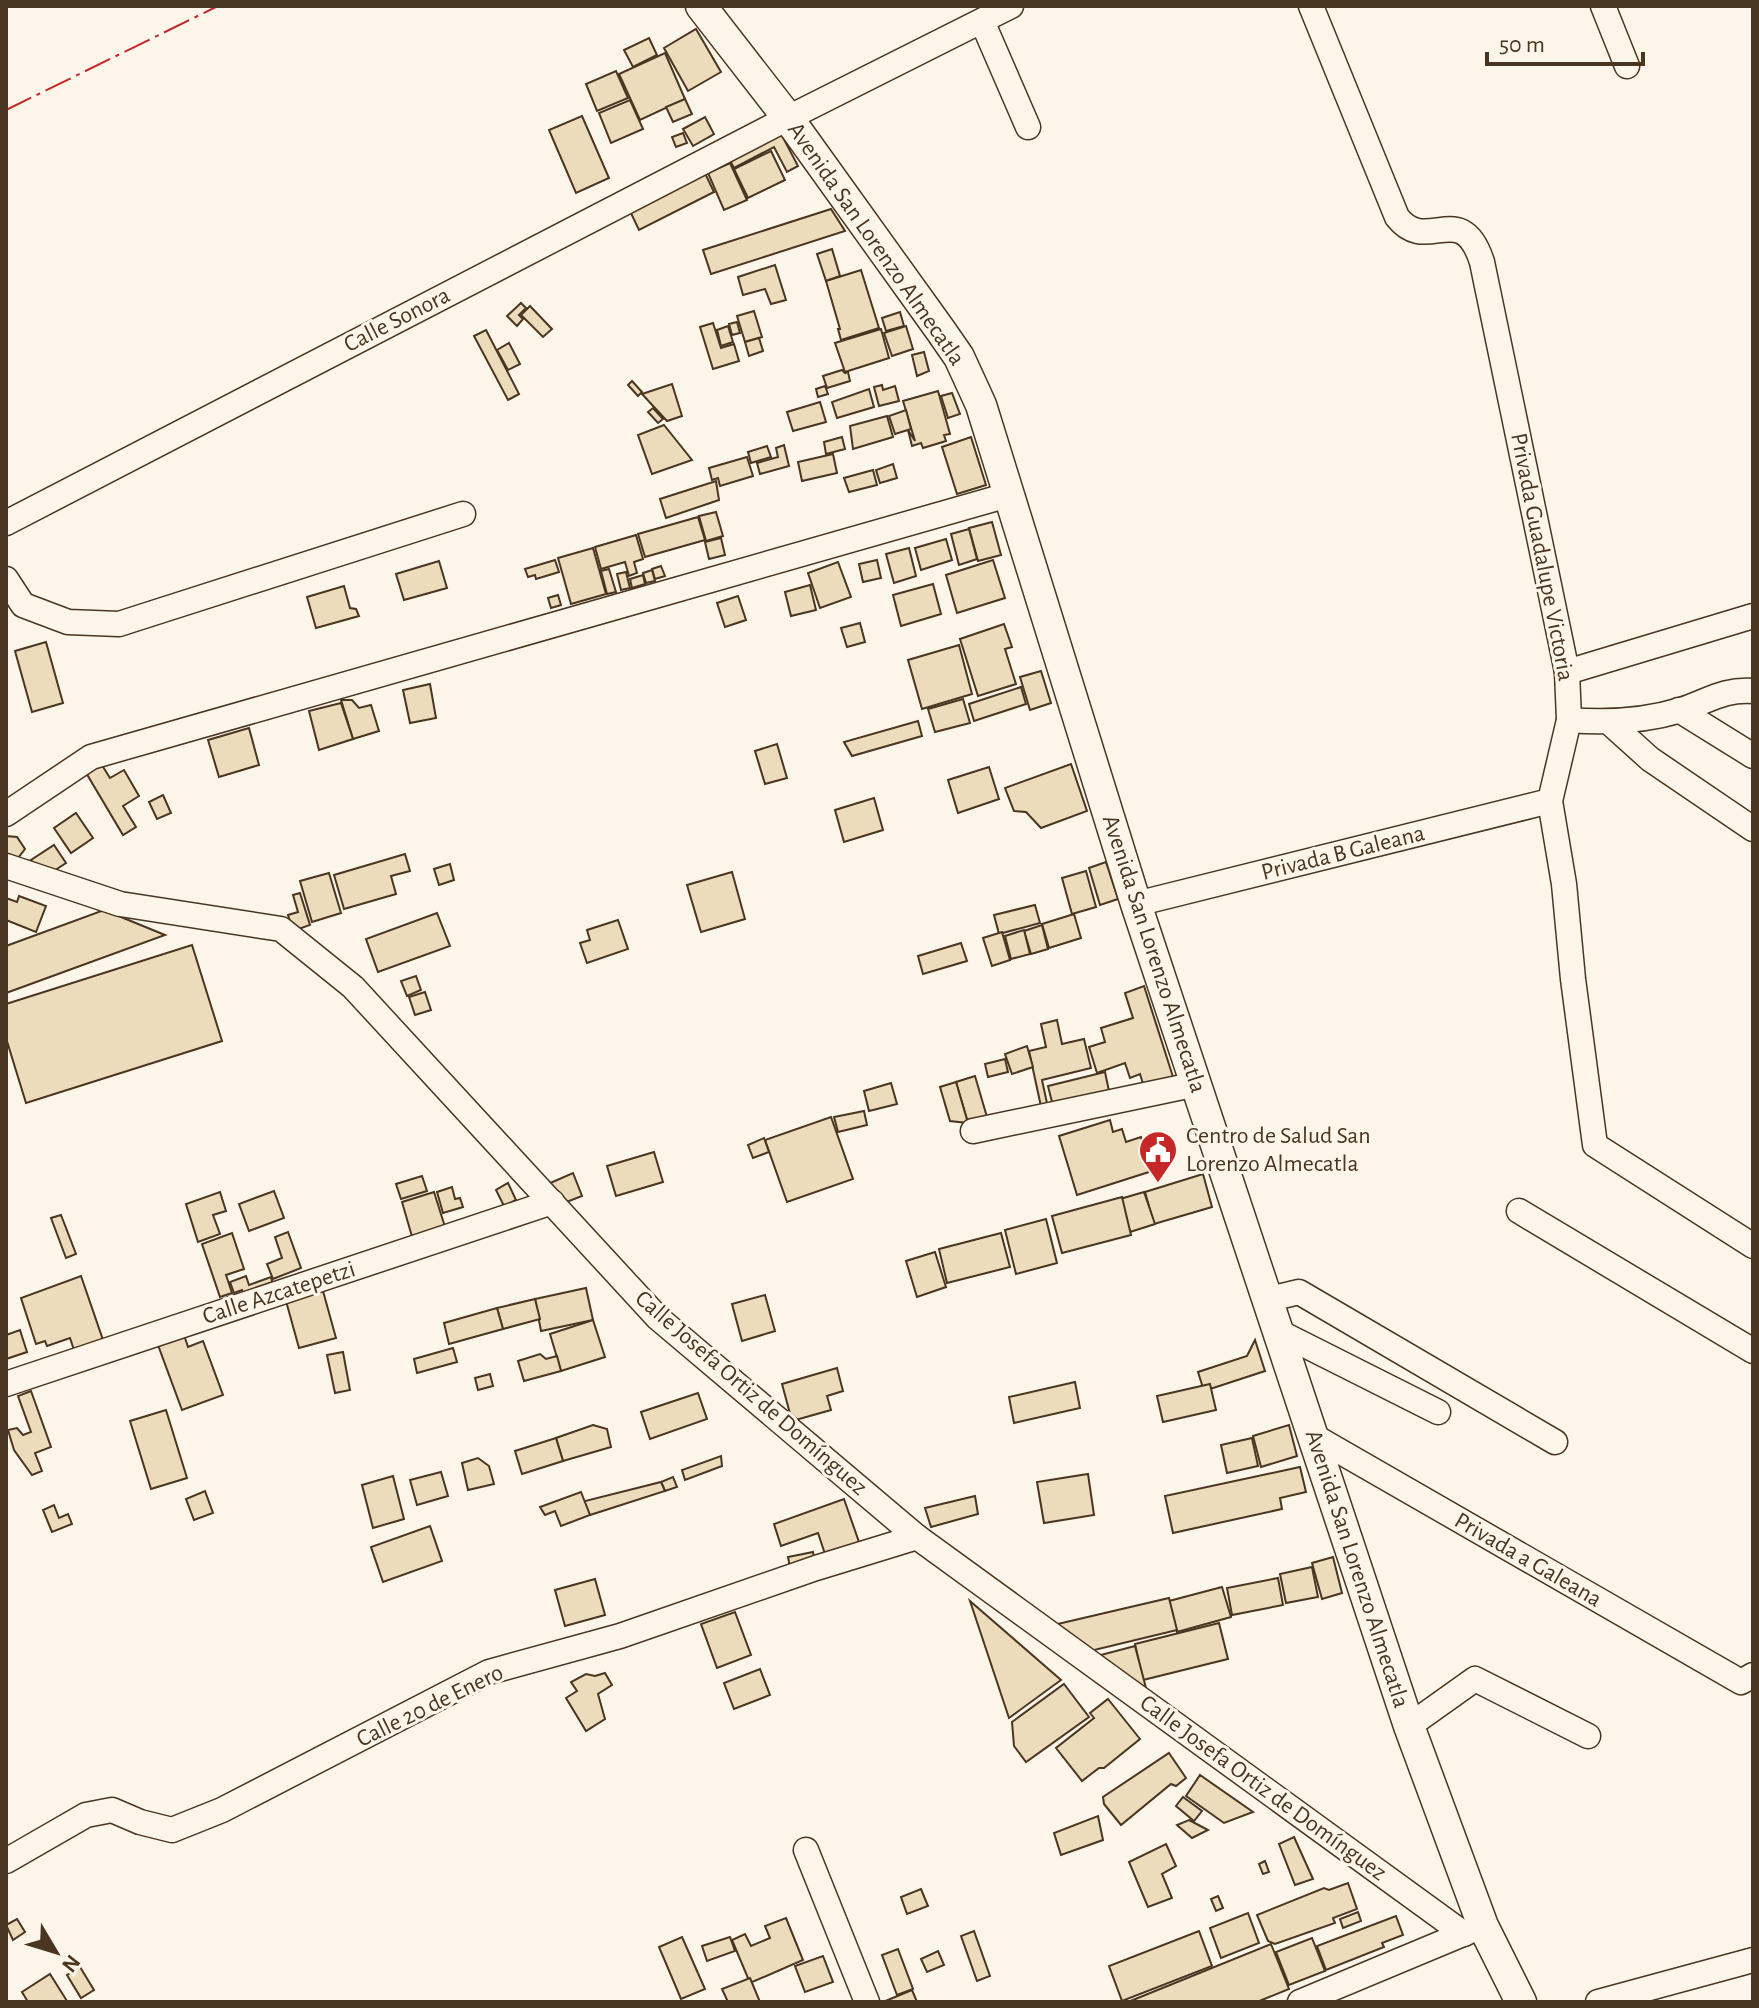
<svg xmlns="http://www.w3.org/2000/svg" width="1759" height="2008" viewBox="0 0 1759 2008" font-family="'Alegreya Sans',sans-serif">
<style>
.building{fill:#ecdcbc;stroke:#4a3520;stroke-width:2}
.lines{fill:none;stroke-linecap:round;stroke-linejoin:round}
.minor-casing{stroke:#4a3520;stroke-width:27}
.major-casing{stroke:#4a3520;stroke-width:33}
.minor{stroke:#fbf6e9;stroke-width:24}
.major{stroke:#fbf6e9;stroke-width:30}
.power{stroke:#c62828;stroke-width:2;stroke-dasharray:28 6 4 6;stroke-linecap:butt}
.labels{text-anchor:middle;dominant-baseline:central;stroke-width:6;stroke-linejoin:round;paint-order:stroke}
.street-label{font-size:24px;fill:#4a3520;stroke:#fbf6e9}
.poi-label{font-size:24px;fill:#4a3520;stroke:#fbf6e9;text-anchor:start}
</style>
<rect width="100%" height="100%" fill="#fbf6e9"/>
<g class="building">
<polygon points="696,29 721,72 688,91 664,48"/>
<polygon points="649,38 657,55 633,67 624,50"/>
<polygon points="665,53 685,99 640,120 619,74"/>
<polygon points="616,71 628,98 597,111 586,84"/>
<polygon points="685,99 692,114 673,122 666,107"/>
<polygon points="630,100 643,129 611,143 599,113"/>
<polygon points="582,116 609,178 576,193 549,130"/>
<polygon points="705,117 714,134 693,146 683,129"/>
<polygon points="777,126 798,166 787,172 774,147 734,168 726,153"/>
<polygon points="683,133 687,143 676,147 672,137"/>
<polygon points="771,151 785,180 748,198 734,169"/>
<polygon points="730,163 747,200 724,210 708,173"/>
<polygon points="703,169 714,192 639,230 628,207"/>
<polygon points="831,209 845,231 711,274 703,250"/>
<polygon points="832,249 840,276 826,281 817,254"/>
<polygon points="775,265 786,300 771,304 765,289 743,295 738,277"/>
<polygon points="861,270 879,328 841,340 838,329 840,329 826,281"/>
<polygon points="521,303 526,308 519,315 523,319 517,326 507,316"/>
<polygon points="530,306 552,329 543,337 521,315"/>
<polygon points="754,311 762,337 745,342 737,316"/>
<polygon points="900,312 904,326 886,331 882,318"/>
<polygon points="737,322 740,333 732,335 729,324"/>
<polygon points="713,323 721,348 734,344 739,361 713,369 700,327"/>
<polygon points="728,326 733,342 721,346 717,330"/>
<polygon points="906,326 913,349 892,356 884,333"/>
<polygon points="881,329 889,358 845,372 835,343"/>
<polygon points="486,330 519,394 508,400 474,336"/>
<polygon points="759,338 763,351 749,356 745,342"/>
<polygon points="509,343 520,364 508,370 497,350"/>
<polygon points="924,352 929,371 917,376 912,355"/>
<polygon points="842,370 845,373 848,372 850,381 827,388 823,376"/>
<polygon points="632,381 642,392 638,396 628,385"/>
<polygon points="672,384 682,416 667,421 642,394"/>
<polygon points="882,385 883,390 895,386 899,401 879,406 874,387"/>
<polygon points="825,386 828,394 818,397 816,389"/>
<polygon points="869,389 874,407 837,418 832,402"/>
<polygon points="938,391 950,434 944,435 946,441 923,448 921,443 912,446 908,430 915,441 903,401"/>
<polygon points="952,393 960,414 948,418 941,396"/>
<polygon points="820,402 826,422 793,431 787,412"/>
<polygon points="653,408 663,419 658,423 648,412"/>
<polygon points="906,410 911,429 895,434 889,416"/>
<polygon points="887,416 893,437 853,449 850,426"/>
<polygon points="664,425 692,460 652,474 638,435"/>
<polygon points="842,437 845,449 826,454 824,442"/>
<polygon points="971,437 986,485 957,494 942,447"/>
<polygon points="784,445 789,466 760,474 757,463 778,457 776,448"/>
<polygon points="767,446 771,457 751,463 748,452"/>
<polygon points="833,454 837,473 802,481 798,462"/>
<polygon points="747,457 753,476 720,486 718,478 712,480 709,468"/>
<polygon points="893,464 897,478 880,483 876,470"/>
<polygon points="873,470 877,485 849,492 844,478"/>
<polygon points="716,481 719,500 666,518 660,499"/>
<polygon points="716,512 723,536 706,541 699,516"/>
<polygon points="698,517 705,540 645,557 638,534"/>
<polygon points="992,522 1001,555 978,561 969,528"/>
<polygon points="969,529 977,559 959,565 951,534"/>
<polygon points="636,535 643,559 634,562 637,573 629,576 625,562 601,569 595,547"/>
<polygon points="721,538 725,555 709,559 705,542"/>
<polygon points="946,539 952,560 921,570 915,548"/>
<polygon points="593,548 606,594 571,604 558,558"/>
<polygon points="909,548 916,576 894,583 886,554"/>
<polygon points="555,560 559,572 536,579 535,575 528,577 525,569"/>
<polygon points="877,560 881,578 863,582 859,564"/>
<polygon points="993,560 1005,598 957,613 946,575"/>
<polygon points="439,561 447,588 404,600 396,574"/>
<polygon points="838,562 851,597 820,608 808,573"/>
<polygon points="661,566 665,576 655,579 652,569"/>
<polygon points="609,569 616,592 607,594 601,571"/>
<polygon points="652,570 655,581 646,583 643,573"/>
<polygon points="626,572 630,588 621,590 617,574"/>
<polygon points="643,575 645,584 632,588 630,579"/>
<polygon points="933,584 941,614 901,626 893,595"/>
<polygon points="810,585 816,610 791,616 785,592"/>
<polygon points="344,586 350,608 356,609 359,616 316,628 307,597"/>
<polygon points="558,595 561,605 551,608 548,598"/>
<polygon points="738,596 746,620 725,627 717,603"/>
<polygon points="860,623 865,642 847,647 841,628"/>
<polygon points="1004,624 1012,647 1005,649 1016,684 978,696 960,639"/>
<polygon points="46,642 63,703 32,712 15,651"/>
<polygon points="959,645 972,694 922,709 908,660"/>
<polygon points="1041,671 1051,703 1030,710 1020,677"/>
<polygon points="430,684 436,718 410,723 403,690"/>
<polygon points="1021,687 1026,704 974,721 969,704"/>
<polygon points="963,699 970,723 935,732 928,709"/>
<polygon points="341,700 352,700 359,708 371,705 379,731 353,739"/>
<polygon points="341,703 353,739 319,750 309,711"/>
<polygon points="918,721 922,736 852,756 844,742"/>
<polygon points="249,728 259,765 219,777 208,740"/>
<polygon points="777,744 787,778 765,784 755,751"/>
<polygon points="100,762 110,778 124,770 139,796 123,806 136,827 123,835 85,771"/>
<polygon points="1071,764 1087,811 1041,828 1026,812 1014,811 1005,788"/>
<polygon points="989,767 999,799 958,813 948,780"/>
<polygon points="163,795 171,813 157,819 149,802"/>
<polygon points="874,798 883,830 844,842 835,810"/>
<polygon points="76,813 93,838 71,853 54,828"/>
<polygon points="6,836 17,837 25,849 18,858 6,853"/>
<polygon points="54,845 66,863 43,878 31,860"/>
<polygon points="405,854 410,871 391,876 396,894 344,909 334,875"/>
<polygon points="1106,862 1118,899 1100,905 1089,868"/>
<polygon points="450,864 454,880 439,885 434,869"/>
<polygon points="1086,871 1096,907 1072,914 1062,878"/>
<polygon points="732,872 745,919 701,932 687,885"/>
<polygon points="329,873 341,913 312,922 300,881"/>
<polygon points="300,893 310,925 293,931 288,915 298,912 293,895"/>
<polygon points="19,896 46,906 36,932 6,920 6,898 17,902"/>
<polygon points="1035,905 1040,923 999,934 994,915"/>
<polygon points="104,910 165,935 6,993 6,946"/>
<polygon points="437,913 450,946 378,972 366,939"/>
<polygon points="1074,914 1081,938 1049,948 1042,924"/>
<polygon points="618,920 628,949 587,963 580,943 590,940 587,930"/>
<polygon points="1042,925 1048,949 1031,954 1024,931"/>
<polygon points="1024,930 1030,954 1011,959 1005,936"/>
<polygon points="1002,932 1010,960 992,966 983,938"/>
<polygon points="961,943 967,961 923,974 918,956"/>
<polygon points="192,945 222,1041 26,1103 6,1038 6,1004"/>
<polygon points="416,976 421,990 407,996 401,981"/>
<polygon points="1144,986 1174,1080 1145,1090 1140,1074 1130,1078 1125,1063 1097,1073 1089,1047 1105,1042 1101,1028 1133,1018 1125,993"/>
<polygon points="425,992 431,1010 415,1015 409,997"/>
<polygon points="1057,1020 1062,1044 1084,1039 1091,1068 1042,1080 1048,1108 1042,1111 1029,1051 1046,1047 1041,1024"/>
<polygon points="1027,1046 1033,1067 1012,1074 1005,1054"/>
<polygon points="1005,1059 1008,1072 988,1077 985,1064"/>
<polygon points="1105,1072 1110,1096 1054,1110 1048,1086"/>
<polygon points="975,1076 987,1117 968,1123 956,1082"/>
<polygon points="956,1082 968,1123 950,1121 940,1087"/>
<polygon points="891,1083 897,1104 869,1111 864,1091"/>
<polygon points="864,1111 867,1125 838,1132 834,1117"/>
<polygon points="831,1117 853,1179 787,1202 765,1140"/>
<polygon points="1110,1120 1113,1132 1122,1129 1126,1142 1141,1137 1152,1171 1077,1195 1059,1136"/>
<polygon points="764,1138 769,1152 753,1158 748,1145"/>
<polygon points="654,1152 663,1182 616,1196 607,1166"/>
<polygon points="573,1173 582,1196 564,1203 548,1184"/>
<polygon points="1203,1174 1212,1207 1154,1224 1145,1192"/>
<polygon points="422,1176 427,1191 401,1199 396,1184"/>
<polygon points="508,1183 516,1200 504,1206 496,1190"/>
<polygon points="452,1187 455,1199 460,1198 463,1207 443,1213 437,1192"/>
<polygon points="274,1191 284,1218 249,1231 239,1204"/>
<polygon points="220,1192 226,1211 213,1215 220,1234 198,1242 186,1204"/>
<polygon points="434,1192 446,1230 413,1240 402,1202"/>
<polygon points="1144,1192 1155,1224 1130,1232 1120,1199"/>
<polygon points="1122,1197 1131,1235 1062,1253 1052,1216"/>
<polygon points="61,1215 76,1254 66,1258 51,1218"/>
<polygon points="1046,1219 1057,1263 1016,1274 1005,1230"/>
<polygon points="288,1232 301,1268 273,1279 267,1264 282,1258 275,1237"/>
<polygon points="232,1233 244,1269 226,1275 232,1293 220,1297 202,1244"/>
<polygon points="1001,1233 1010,1267 947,1283 939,1249"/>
<polygon points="935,1252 946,1287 917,1297 906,1261"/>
<polygon points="81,1276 103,1340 74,1350 70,1338 47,1346 45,1341 36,1344 21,1298"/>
<polygon points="246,1276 249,1285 271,1277 273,1285 244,1295 242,1290 234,1293 230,1282"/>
<polygon points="586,1288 593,1320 541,1331 535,1299"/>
<polygon points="323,1291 336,1338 299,1348 286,1301"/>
<polygon points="765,1295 775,1331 742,1341 732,1304"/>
<polygon points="535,1299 540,1319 503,1329 497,1308"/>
<polygon points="497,1308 503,1329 449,1344 444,1323"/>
<polygon points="593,1320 605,1357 561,1371 550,1334"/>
<polygon points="20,1330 27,1352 6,1359 6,1335"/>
<polygon points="184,1335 188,1347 203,1341 223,1395 182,1410 158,1345"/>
<polygon points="1255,1340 1265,1371 1204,1391 1198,1372 1247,1356"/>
<polygon points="453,1348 457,1362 417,1373 414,1359"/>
<polygon points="343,1352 350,1390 335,1393 327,1355"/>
<polygon points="540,1354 546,1359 557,1356 561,1371 524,1381 518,1361"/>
<polygon points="837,1368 843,1391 827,1396 831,1410 792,1421 782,1384"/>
<polygon points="490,1374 493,1386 478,1390 475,1378"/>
<polygon points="1075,1382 1080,1408 1014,1423 1009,1397"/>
<polygon points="1210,1384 1216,1410 1163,1422 1157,1396"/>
<polygon points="31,1391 51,1447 35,1453 42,1471 32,1475 14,1450 8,1430 17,1428 23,1435 31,1432 18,1396"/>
<polygon points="698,1393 707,1419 650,1439 641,1412"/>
<polygon points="166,1410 187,1478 151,1489 130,1421"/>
<polygon points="593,1425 607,1429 611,1447 563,1461 556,1438"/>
<polygon points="1289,1425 1297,1456 1261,1467 1253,1436"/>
<polygon points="556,1438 563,1461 522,1474 515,1451"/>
<polygon points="1252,1438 1258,1466 1227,1473 1221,1445"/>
<polygon points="721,1456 722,1466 685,1480 682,1470"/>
<polygon points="478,1458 489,1466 494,1484 468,1490 462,1463"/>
<polygon points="1300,1467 1306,1492 1280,1498 1282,1509 1173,1533 1165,1496"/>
<polygon points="441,1472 448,1496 417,1505 410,1480"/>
<polygon points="1088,1474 1094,1515 1044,1523 1037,1482"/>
<polygon points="393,1476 404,1519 373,1528 362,1485"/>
<polygon points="673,1477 677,1487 665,1491 661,1482"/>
<polygon points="661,1482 665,1491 590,1515 581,1502"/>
<polygon points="205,1491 213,1513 194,1520 186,1499"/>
<polygon points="581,1492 590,1515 561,1526 555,1511 545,1515 540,1507"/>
<polygon points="975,1496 978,1514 931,1527 925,1508"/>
<polygon points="844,1499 860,1545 826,1557 818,1533 781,1546 774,1524"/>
<polygon points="54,1505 59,1518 68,1514 72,1524 52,1532 43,1510"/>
<polygon points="430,1526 442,1561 383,1582 371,1547"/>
<polygon points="813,1552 816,1568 791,1573 788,1557"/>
<polygon points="1333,1557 1342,1593 1322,1599 1312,1563"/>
<polygon points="1312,1567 1318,1597 1286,1603 1280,1574"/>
<polygon points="1278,1578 1283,1605 1232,1615 1227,1588"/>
<polygon points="595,1579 605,1615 565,1626 555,1590"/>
<polygon points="1222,1587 1231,1617 1177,1632 1169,1601"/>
<polygon points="1169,1598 1177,1630 1082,1653 1049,1626"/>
<polygon points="970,1601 1061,1680 1009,1718"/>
<polygon points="735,1612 751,1655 717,1668 701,1624"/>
<polygon points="1219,1623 1228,1659 1143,1680 1135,1644"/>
<polygon points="1135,1646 1146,1688 1093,1657"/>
<polygon points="760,1669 770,1695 734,1709 724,1683"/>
<polygon points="605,1673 612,1685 598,1694 605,1719 586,1731 566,1698 577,1691 571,1682 586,1674 595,1676"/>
<polygon points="1064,1684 1089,1717 1026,1762 1014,1746 1012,1722"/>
<polygon points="1108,1699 1140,1739 1104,1768 1099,1768 1082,1781 1056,1748 1094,1718 1090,1713"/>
<polygon points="1169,1753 1186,1778 1176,1786 1171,1784 1121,1825 1104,1804 1103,1797"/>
<polygon points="1200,1775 1253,1812 1224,1823 1186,1796"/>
<polygon points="1183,1797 1202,1811 1194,1821 1176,1806"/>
<polygon points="1098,1816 1103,1840 1061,1855 1054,1833"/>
<polygon points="1189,1820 1208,1830 1192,1838 1177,1825"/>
<polygon points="1294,1837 1313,1879 1295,1885 1279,1844"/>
<polygon points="1166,1844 1176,1866 1162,1874 1172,1898 1148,1907 1129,1862"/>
<polygon points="1265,1861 1269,1872 1263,1874 1259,1864"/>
<polygon points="1348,1883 1357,1909 1333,1918 1335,1923 1275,1944 1268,1941 1257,1915 1324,1888 1329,1890"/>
<polygon points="921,1889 928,1906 907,1914 901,1897"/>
<polygon points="1218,1896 1223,1908 1216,1911 1211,1899"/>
<polygon points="1358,1912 1361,1921 1343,1928 1340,1919"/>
<polygon points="1248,1913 1259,1943 1221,1958 1210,1928"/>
<polygon points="1396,1916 1403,1935 1382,1943 1384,1947 1326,1970 1317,1946"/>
<polygon points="786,1918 803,1960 750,1983 732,1940 745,1934 751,1946 770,1938 765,1926"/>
<polygon points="17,1919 25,1932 13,1940 6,1925"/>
<polygon points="974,1931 990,1976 977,1981 961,1936"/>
<polygon points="1199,1931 1212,1966 1122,2001 1109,1966"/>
<polygon points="682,1937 705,1989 681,1999 659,1947"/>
<polygon points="730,1937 735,1951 707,1961 702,1946"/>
<polygon points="1312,1938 1325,1971 1289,1985 1276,1952"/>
<polygon points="1271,1944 1289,1989 1257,2002 1128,2002"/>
<polygon points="898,1949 913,1989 897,1995 882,1955"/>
<polygon points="938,1951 944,1965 927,1972 921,1959"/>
<polygon points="823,1956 833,1982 805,1992 795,1966"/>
<polygon points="80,1967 94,1990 81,1998 67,1975"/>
<polygon points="50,1974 67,2001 28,2002 22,1992"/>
<polygon points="750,1978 760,2002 728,2002 722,1989"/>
<polygon points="912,1990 917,2002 883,2002"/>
</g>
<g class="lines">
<g class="minor-casing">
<g id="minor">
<path d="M 1311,6 L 1397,217 C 1427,256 1461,197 1482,262 L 1567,672 L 1569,720 L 1550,801 L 1564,884 L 1573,979 L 1595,1145 L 1753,1246"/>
<polyline points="1603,6 1627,66"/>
<polyline points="982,21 1028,127"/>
<polyline points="6,523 788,118 1011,6"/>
<polyline points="6,579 23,605 68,622 119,624 463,514"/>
<polyline points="1567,672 1753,616"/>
<polyline points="1679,710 1753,756"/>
<path d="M 1569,720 C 1606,723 1645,721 1681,710 C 1709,701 1722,689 1753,691"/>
<polyline points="1610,723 1650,759 1753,829"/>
<polyline points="6,814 91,757 1008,495"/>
<polyline points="6,866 120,904 281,929 353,987 658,1318 917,1537 1464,1934"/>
<polyline points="1136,904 1550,801"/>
<polyline points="973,1131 1197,1084"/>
<polyline points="1519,1211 1753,1351"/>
<polyline points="1269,1299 1299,1292 1555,1442"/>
<polyline points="1279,1332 1438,1412"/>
<polyline points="6,1384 552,1202"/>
<polyline points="1315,1437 1741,1682 1753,1675"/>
<polyline points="1409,1726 1475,1679 1588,1736"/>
<polyline points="806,1850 867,2002"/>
<polyline points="6,1861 86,1815 112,1810 140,1822 172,1830 222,1810 489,1672 620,1636 816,1568 917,1537"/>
<polyline points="1300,2002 1475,1929"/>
<polyline points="1598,2002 1753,1960"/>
</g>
</g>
<g class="major-casing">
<polyline id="major" points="701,6 788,118 941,331 959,357 981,405 1136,904 1409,1726 1483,1926 1521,2002"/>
</g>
<use href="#minor" class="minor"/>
<use href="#major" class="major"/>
<polyline class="power" points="6,110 218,6"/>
</g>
<defs>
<g id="civic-pin" transform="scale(2)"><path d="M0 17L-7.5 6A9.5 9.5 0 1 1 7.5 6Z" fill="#c62828" stroke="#fbf6e9"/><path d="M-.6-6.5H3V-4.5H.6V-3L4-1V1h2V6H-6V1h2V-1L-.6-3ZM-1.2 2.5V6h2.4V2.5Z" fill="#fff"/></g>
</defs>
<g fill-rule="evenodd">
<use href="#civic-pin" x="1158" y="1150"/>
</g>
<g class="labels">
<g class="street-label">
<text transform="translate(876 244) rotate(55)">Avenida San Lorenzo Almecatla</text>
<text transform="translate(397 320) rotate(-27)">Calle Sonora</text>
<text transform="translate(1542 557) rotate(79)">Privada Guadalupe Victoria</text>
<text transform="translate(1343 853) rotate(-14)">Privada B Galeana</text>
<text transform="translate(1154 954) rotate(72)">Avenida San Lorenzo Almecatla</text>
<text transform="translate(279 1293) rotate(-18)">Calle Azcatepetzi</text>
<text transform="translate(751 1393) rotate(41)">Calle Josefa Ortiz de Domínguez</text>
<text transform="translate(1528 1560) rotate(30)">Privada a Galeana</text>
<text transform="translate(1357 1569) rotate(72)">Avenida San Lorenzo Almecatla</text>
<text transform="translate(430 1706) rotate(-26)">Calle 20 de Enero</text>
<text transform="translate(1263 1788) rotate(36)">Calle Josefa Ortiz de Domínguez</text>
</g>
<g class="poi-label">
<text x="1186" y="1136">Centro de Salud San<tspan x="1186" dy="28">Lorenzo Almecatla</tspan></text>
</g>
</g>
<rect width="1759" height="2008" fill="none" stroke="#4a3520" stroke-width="16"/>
<g transform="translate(56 1952) rotate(128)" stroke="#fbf6e9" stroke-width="6" paint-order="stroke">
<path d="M0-6L14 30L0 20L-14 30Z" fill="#4a3520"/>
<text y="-12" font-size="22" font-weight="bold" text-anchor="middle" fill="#4a3520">N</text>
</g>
<path d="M1487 52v12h156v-12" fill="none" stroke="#4a3520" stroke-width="4"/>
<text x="1499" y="52" font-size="24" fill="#4a3520" stroke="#fbf6e9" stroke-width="6" paint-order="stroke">50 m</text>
</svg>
